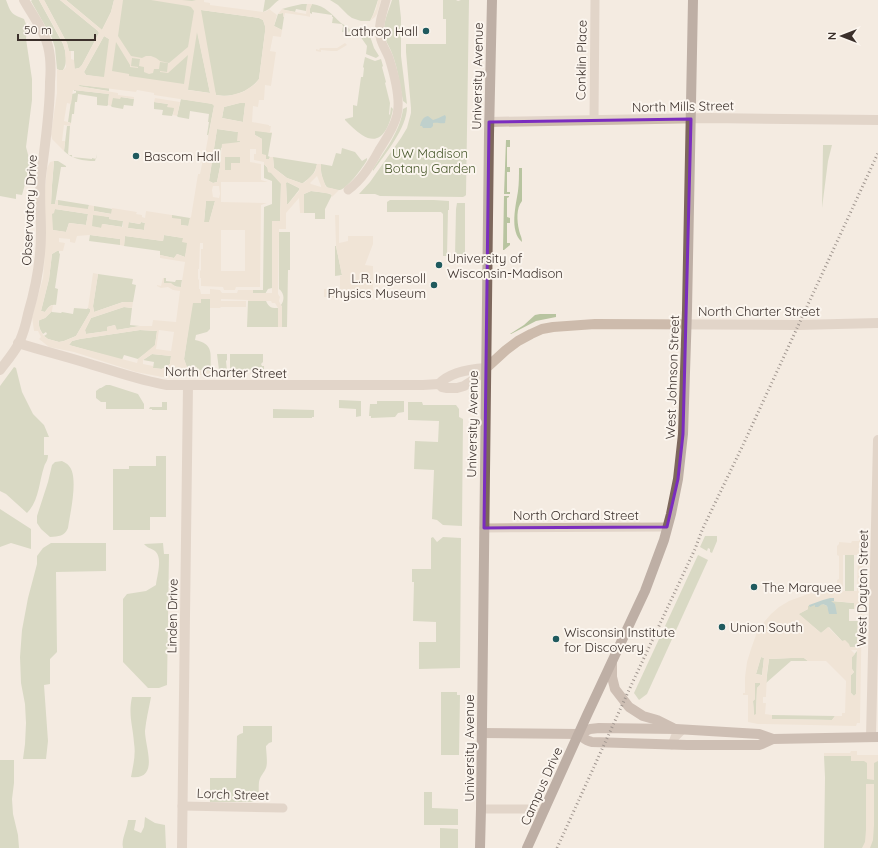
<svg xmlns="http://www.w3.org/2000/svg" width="878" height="848" viewBox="0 0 878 848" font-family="Quicksand,sans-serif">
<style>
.green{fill:#b8c4a0}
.plaza{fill:#ecdcc8;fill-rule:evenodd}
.water{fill:#7fb0b2}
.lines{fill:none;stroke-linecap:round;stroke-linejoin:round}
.minor{stroke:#cdbbac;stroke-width:9}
.tertiary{stroke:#cdbbac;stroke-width:10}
.secondary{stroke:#a18a7d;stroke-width:10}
.primary{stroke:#7d675c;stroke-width:10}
.rail{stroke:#3b302b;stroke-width:3;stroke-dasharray:1 3;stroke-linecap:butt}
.marked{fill:none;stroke:#7b2cbf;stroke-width:3;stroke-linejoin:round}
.poi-dot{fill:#1f5a5e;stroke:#fbf5ee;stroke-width:1.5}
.labels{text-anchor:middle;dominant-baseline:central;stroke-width:4;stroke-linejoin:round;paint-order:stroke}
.poi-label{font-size:13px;fill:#3b302b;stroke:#fbf5ee;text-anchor:start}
.street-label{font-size:13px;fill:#3b302b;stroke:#fbf5ee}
.park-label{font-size:13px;fill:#4a5a2e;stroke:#fbf5ee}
</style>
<rect width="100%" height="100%" fill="#f4ebe1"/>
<g class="green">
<path d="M 0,0 L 6,0 C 11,13 11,14 24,19 L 27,27 L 26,39 L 32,79 L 32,100 L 26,147 L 30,162 L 27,177 L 22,195 L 16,194 L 16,199 L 0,196 Z"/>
<path d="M 32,0 L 39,0 L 63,44 C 66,52 68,63 63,70 L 59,70 L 57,69 L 55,48 L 52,38 L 31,1 Z"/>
<polygon points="44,0 60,0 98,31 99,33 82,65 79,68 74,69 74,51 69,51 67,43"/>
<polygon points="66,0 114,0 111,12 102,30"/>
<path d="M 115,0 L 202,0 L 201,10 L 259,18 L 263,20 L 265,26 L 265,32 L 259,79 C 249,92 232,98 216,95 L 197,30 L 210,93 L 86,75 L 84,72 L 104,36 L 109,39 Z"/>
<path d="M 265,0 L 279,0 C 273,4 270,10 263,12 Z"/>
<polygon points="330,0 378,0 373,15 370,21 361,21 352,18 348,15 338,5"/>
<path d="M 392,0 L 399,0 L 401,18 L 401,56 L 407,104 L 403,101 C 400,86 398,70 393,56 C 390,46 384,41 384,30 C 384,20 389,10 392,0 Z"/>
<polygon points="443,0 456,0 458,1 461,0 469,0 466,195 465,196 463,197 380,196 375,194 359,194 370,182 401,138 407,128 411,113 411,108 406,52 406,44 446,44 446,19 443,19"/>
<polygon points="302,4 307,4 306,11 296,9 295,12 285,10 282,9 289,7"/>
<path d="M 312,4 C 326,6 331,14 341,23 C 345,26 349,26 350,31 L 349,32 L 342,32 L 343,26 L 342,24 L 332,23 L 333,17 L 332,17 L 332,15 L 312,12 L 312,14 L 310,13 L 310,8 Z"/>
<polygon points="283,13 283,16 284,17 282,30 274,26 278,14"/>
<polygon points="361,32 369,33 374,48 379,56 376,58 366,54 367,46 360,36"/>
<path d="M 365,57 L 375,61 L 381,59 L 383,66 L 382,67 L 386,82 L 385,83 L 390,103 L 389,114 L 390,115 L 391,107 L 393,109 C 390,125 382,148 362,135 C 356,131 350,125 345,120 L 345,119 L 353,117 L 353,105 L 357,106 L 361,77 L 363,77 L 364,68 L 363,67 Z"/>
<polygon points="80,85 109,88 109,91 77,86"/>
<polygon points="74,90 109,94 108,105 107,106 97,105 97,97 78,94 77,102 75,102 74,114 72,114 71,123 68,122 72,94 76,93 76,91 74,91"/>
<polygon points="121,97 134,99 133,106 124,105 123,109 112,107 111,106 112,98"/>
<polygon points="181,99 214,104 214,106 208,137 208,135 207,135 209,122 208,122 209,114 190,111 189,119 178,117 177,116"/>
<polygon points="154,102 168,104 175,108 172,116 162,115 163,110 154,109"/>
<polygon points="243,102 245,103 245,105 243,122 222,118 224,107"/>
<path d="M 407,107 C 407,128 385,154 373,171 L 373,169 C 385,150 400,132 403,109 Z"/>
<path d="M 67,126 L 70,126 L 68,155 L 72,155 L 72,157 L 92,159 L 92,158 L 96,159 L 97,154 L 95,161 C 83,161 72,159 64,151 Z"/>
<polygon points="217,129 238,132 240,142 221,148 220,167 217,182 213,183 209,181"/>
<polygon points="255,130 272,133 268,156 270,157 269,159 266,159 262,154 262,139 255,135"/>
<polygon points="506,140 510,140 510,147 507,147 507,167 510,167 510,172 507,172 507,192 510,192 510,194 504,194"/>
<polygon points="823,145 832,145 828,161 822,208"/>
<path d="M 342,148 L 355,152 L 362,161 L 367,158 L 367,160 C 363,167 348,188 340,190 C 338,190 335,190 334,189 C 333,189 328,188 328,188 C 323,185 320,170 321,164 L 332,166 L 336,153 L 341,154 Z"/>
<polygon points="225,157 240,157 240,163 231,170 225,170"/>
<path d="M 273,157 L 317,164 C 315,174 311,177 303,183 L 301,183 L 287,178 L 274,168 Z"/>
<polygon points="54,161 58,161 66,166 66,167 61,167 55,204 51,204 52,185"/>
<polygon points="264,164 281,183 280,221 272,222 272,288 268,289 265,294 252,293 253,290 263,290 264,207 272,204 272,181 264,178"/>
<path d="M 519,168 L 522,168 L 522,201 C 516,208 517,221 519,230 C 520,235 522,237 522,242 C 509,231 516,205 518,191 C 519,183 519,176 519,168 Z"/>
<polygon points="287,182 299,188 299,190 288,204 287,204 286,183"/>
<polygon points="311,191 327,193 332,195 325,209 325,219 315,219 315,213 304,213 304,194"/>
<polygon points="504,196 509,196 509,197 507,198 507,217 510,218 510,223 507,223 507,243 510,243 510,245 504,250 503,250"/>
<polygon points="58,200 89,205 88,210 57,205"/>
<polygon points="390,200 434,200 449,201 449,210 448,210 447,256 443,256 443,214 441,212 387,212 387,202"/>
<polygon points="206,201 215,201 209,223 204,222"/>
<polygon points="457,203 465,203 465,256 455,256 456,209"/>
<polygon points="94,206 112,209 112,214 94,211"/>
<polygon points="55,209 88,214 86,225 69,223 66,232 52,230 52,213"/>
<polygon points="93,214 109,217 109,219 123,221 122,227 103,224 102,228 91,227"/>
<polygon points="172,215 190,218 189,226 180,225 172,218"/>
<polygon points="128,222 140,224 141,222 145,223 144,230 128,228"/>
<path d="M 279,232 L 290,232 L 290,270 L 288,270 L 287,327 L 282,327 L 282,307 L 281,305 C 285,299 284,293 279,289 Z"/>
<polygon points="90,235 120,239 120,245 89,241"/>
<polygon points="164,235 183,238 188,243 185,257 177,254 174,258 160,255 160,251 124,246 125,236 163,241"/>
<polygon points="335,246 336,246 342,275 335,276"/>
<path d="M 57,251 L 59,251 L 59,253 L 60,254 L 55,288 L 58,289 L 56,305 C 50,304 48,308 45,312 L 41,311 L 49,279 L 52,254 Z"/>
<polygon points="98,274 133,279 132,284 136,285 133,302 123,302 94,312 93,306"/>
<path d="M 164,278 L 166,278 L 166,281 L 175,282 L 176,280 L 182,280 L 181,287 C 174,287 171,283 163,283 Z"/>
<path d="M 201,299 L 210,299 L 210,329 L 207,332 L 196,335 L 195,340 C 214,344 210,353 211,368 L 210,371 L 197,370 L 197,367 L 187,368 L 184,359 L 192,303 Z"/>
<path d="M 248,301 L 266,301 C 269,308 272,308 279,308 L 278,327 L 247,327 Z"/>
<polygon points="124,307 132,308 130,325 140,326 116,330 115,325 107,327 108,331 86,334 85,330 91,318"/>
<path d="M 74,308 L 87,309 L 88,308 L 90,309 L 90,312 L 76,336 L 64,341 L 59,342 L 48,339 L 44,336 L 47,334 L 46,332 L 43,334 C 40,330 38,325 39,320 L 45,318 L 52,311 L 52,312 L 61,313 L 62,312 L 73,314 Z"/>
<polygon points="540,314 556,314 556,317 536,321 511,334 510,334 524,325 535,315"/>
<polygon points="140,330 157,331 155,345 154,347 138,359 124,355 122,360 69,345 72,341 80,339"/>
<polygon points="152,354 171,356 170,364 166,368 163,368 162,369 153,368 154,362 143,360"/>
<polygon points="217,354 227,354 227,360 226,361 227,371 219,370"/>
<polygon points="230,354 263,354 263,362 261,364 262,366 264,366 264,370 230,371"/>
<path d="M 14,367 L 16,368 L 22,392 L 33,414 L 44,425 L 49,437 L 44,437 L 44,455 L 48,455 C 48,461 45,463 44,467 C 39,482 39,501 27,513 L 6,494 L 0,491 L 0,386 Z"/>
<polygon points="106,385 110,385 138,394 144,404 144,409 106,409 106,402 101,402 96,398 96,391 100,388 101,388"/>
<polygon points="339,400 361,401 361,416 356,417 356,409 339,408"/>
<polygon points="377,401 404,401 404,412 398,413 395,417 371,418 371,416 369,416 370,404 377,404"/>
<polygon points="162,402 167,402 167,410 152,410 152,409 149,409 150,407 162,407"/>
<polygon points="408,402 422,402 423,405 456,405 459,409 459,417 463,419 462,526 443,525 437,520 432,519 434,470 414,469 415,441 438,442 439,421 408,420"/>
<polygon points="273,409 314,410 314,417 312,417 312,418 273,418"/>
<polygon points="156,456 166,456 166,517 150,517 150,530 113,530 113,469 129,469 129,466 156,466"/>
<path d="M 62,461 C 64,462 68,464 69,466 C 79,476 70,514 68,528 C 64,537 59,536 50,537 L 41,529 L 37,523 L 37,516 L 48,482 L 52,465 L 55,462 Z"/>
<polygon points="0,509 31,529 31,549 11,543 0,547"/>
<polygon points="705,536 717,536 717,541 712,553 710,552 710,549 708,548 707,551 700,547"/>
<polygon points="433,537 437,542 443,537 461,538 460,668 419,669 419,642 436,642 436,622 413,621 414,582 412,582 412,569 431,569 431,538"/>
<polygon points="51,543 106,543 106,571 56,572 57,652 50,659 50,684 44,685 48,741 46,759 23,759 25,744 26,723 25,704 21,683 20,657 22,630 28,598 37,564 37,556 43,548"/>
<path d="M 163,543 L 164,554 L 169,554 L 167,685 L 159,688 L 148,688 L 123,662 L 123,599 L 127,594 L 146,591 L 156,585 C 157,576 163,558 155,551 C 151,548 147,548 144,544 Z"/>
<polygon points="698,555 708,560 647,694 639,700 634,693"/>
<rect x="845" y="555" width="9" height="36"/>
<polygon points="830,601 854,603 854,609 849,609 849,621 858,621 857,647 850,647 842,641 829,627 821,633 798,614 808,609 808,606 809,605 815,605 823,604 827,606 827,609"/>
<polygon points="857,651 856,694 854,696 851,693 851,675 854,672 852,669 852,657"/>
<polygon points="761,657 764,658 762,675 756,674"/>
<polygon points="791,658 804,658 808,661 791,661 766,683 769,659"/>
<polygon points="755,682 760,683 760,685 757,688 756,715 754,715 753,701 755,699"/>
<polygon points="441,692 457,692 457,695 460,695 459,755 441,755"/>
<path d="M 132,697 L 151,697 C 149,708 146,720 145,731 C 145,747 160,780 131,777 C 133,766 136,755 134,743 C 133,726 128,715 132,697 Z"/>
<polygon points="772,715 835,716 832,720 771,719"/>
<path d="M 243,726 L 272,726 L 272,742 L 269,743 L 266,746 C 266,751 268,763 266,768 C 264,773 260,776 259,782 C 258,792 261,793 253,802 L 210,802 L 210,778 L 236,778 L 237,736 L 240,734 L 243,733 Z"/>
<polygon points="824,756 878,756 878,848 824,848 825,777"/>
<polygon points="0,760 14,760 14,783 12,799 13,814 18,835 19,848 0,848"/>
<polygon points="424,792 432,792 432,808 458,809 458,825 424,825"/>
<path d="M 145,817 L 155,823 L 165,825 L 166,848 L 123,848 C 121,839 127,830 128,820 L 136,820 L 134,830 L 141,833 L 144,827 Z"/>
<polygon points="440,828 458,829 458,848 440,848"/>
</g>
<g class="plaza">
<path d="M 39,0 L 44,0 L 67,43 L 69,51 L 71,51 L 71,59 L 74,60 L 75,69 L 79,68 L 82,65 L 99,33 L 98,31 L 60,0 L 66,0 L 102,30 L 111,12 L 114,0 L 123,0 L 118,36 L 131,56 L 142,58 L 146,56 L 151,56 L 156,58 L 160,61 L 169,63 L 188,47 L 194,11 L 191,7 L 188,6 L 151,0 L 182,0 L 192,1 L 196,0 L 204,0 L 204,2 L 210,3 L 210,5 L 263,12 L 267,11 L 269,9 L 277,15 L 274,26 L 282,30 L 281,37 L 273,36 L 270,51 L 276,52 L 271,86 L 265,85 L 264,100 L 259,100 L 258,107 L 253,106 L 252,122 L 269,125 L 269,126 L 271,126 L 270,132 L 272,132 L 272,133 L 255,131 L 255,135 L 262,139 L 262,154 L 266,155 L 266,159 L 269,159 L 270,157 L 273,157 L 274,168 L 287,178 L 301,183 L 303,183 L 305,182 L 315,172 L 317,164 L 321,164 L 321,173 L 326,187 L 339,190 L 332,197 L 331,194 L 319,192 L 311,191 L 304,194 L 304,213 L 300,213 L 299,198 L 286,213 L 286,229 L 279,229 L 278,294 L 280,297 L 279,301 L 282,307 L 282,327 L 278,327 L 278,308 L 275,303 L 272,303 L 271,301 L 248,301 L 248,300 L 221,299 L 221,301 L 246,301 L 246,307 L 221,307 L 220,308 L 210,308 L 210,299 L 201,299 L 201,303 L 193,303 L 184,359 L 187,367 L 194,367 L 194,370 L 210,371 L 211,368 L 211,376 L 209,377 L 204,377 L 205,375 L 183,375 L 184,377 L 162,377 L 136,372 L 74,352 L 49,347 L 39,339 L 41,337 L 38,331 L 34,331 L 32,317 L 43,278 L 44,267 L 45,248 L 45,190 L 47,168 L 50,162 L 54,161 L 52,185 L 51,204 L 55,204 L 56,200 L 58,200 L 58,205 L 88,209 L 89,205 L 94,206 L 94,211 L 111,214 L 112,208 L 137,212 L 136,214 L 142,215 L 142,217 L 145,218 L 146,211 L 172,215 L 172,218 L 181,219 L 181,225 L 188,226 L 190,218 L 191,217 L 198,174 L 200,174 L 204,154 L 205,154 L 214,106 L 212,104 L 154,95 L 154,93 L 137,90 L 136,92 L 80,85 L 78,86 L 118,93 L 118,95 L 134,97 L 134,99 L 121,97 L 120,99 L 113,98 L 111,106 L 108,105 L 109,94 L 73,90 L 71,104 L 67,103 L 64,121 L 71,123 L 70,126 L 64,125 L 62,141 L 65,141 L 64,151 L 52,139 L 51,134 L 57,93 L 57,69 L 59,70 L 63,70 L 66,67 L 65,50 L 62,41 ZM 201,10 L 259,18 L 263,20 L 265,26 L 265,32 L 259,79 L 255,84 L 243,92 L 228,96 L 223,96 L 216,95 ZM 197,32 L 210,93 L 188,90 ZM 104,36 L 109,39 L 104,77 L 86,75 L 84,72 ZM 116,42 L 130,65 L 130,67 L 138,68 L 138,67 L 131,66 L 132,58 L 140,59 L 139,66 L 144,67 L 144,72 L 149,74 L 153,73 L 154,69 L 159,69 L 160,62 L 168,63 L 167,72 L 160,71 L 160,72 L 168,73 L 188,55 L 184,84 L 129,76 L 129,74 L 112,71 ZM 240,103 L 245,103 L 245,105 L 243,122 L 222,118 L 224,107 ZM 217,129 L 238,132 L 237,141 L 240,141 L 240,142 L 222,144 L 220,167 L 217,182 L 213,183 L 209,181 ZM 250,149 L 256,149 L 256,154 L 254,154 L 254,160 L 264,162 L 264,164 L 267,167 L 268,172 L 271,173 L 281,184 L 280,221 L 272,221 L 272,293 L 253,293 L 253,290 L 238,290 L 237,293 L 222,293 L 220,290 L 210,289 L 210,294 L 201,294 L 200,289 L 199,289 L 199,280 L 198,279 L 198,269 L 199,269 L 200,243 L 203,243 L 203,249 L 201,249 L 201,270 L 200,271 L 200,278 L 201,278 L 201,286 L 223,287 L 224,290 L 235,290 L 236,287 L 260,287 L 261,205 L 267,203 L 221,202 L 221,182 L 268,182 L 261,180 L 261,164 L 250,162 ZM 225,157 L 240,157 L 240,163 L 231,163 L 231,170 L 225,170 ZM 317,176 L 321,186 L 321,187 L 311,184 L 310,183 ZM 287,182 L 299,188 L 299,191 L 288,204 L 287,204 L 286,183 ZM 213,186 L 219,186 L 220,194 L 219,198 L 213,197 L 212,190 ZM 206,201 L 215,201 L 209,222 L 204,222 ZM 55,209 L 88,214 L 86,225 L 69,223 L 66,232 L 53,230 L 52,214 L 54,213 ZM 93,215 L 109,217 L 109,219 L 123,221 L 123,227 L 102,224 L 101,228 L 92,226 ZM 129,222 L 140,224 L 141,222 L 145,223 L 144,230 L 128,228 ZM 221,230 L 245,230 L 245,271 L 221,271 ZM 90,235 L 120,239 L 120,245 L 124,246 L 125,236 L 163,241 L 164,235 L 183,238 L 182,242 L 187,243 L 185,257 L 177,254 L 174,258 L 160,255 L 160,258 L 185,262 L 181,287 L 176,287 L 171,283 L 164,283 L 164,278 L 163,278 L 161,286 L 157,285 L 157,286 L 161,288 L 168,287 L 173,290 L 180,291 L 176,322 L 153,320 L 152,326 L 140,326 L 117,330 L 115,325 L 107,327 L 107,331 L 86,334 L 85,330 L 91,318 L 124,307 L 132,308 L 133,302 L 123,302 L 94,312 L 93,306 L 98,274 L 93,273 L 88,308 L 90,309 L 90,312 L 76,336 L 64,341 L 59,342 L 48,339 L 44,336 L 40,330 L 38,321 L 45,318 L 52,311 L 53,305 L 49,307 L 45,312 L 41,311 L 49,279 L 52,254 L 57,251 L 63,251 L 65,243 L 59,242 L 59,238 L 70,239 L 70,242 L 75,243 L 77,236 ZM 140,330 L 157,331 L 155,345 L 138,359 L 137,363 L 69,345 L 72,341 L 80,339 ZM 159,330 L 174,332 L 171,351 L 156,349 ZM 152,354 L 171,356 L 170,364 L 166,368 L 163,368 L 162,369 L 153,368 L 153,366 L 143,364 L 143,360 Z"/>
<polygon points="378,0 381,0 377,14 375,17 370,21 376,9"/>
<polygon points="307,4 312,4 310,9 310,17 306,16 285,13 284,17 283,16 283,13 278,14 282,9 285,10 306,14"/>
<polygon points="345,43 347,45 337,51 331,51 321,50 321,52 316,51 316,49 319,50 320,48 337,48"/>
<polygon points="155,98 180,102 177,116 173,115 174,108 167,107 168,104 154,102"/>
<polygon points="335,215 339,215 339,243 348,241 348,236 373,236 373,244 365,265 373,266 373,297 324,297 324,289 340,289 340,276 342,275 336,246"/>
<path d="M 859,537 L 861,537 L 861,544 L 866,544 L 867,546 L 863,546 L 860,723 L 857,723 L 856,726 L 758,724 L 748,722 L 748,695 L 743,695 L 743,693 L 745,693 L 745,677 L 747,662 L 751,649 L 757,632 L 764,622 L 771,614 L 779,607 L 789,601 L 808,594 L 817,592 L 837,592 L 837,580 L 839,579 L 839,556 L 837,555 L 837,546 L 839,544 L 839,542 L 851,543 L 852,541 L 859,541 ZM 843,555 L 858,555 L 857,591 L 843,591 ZM 834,598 L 834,601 L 854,603 L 854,609 L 858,609 L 857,647 L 850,647 L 849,644 L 845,640 L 842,641 L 828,627 L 821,633 L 799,614 L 808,609 L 808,606 L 809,605 ZM 851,650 L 857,650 L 856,694 L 854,696 L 851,693 L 851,675 L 854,672 L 852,669 L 852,657 L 855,654 ZM 761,657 L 764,658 L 762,675 L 761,676 L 761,675 L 756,674 ZM 791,658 L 804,658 L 808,661 L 826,661 L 846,681 L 845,713 L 842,713 L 842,716 L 835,716 L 832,720 L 772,719 L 772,715 L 765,714 L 766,703 L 763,703 L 763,697 L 766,697 L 767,672 L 769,659 ZM 755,683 L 760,683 L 760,685 L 757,688 L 756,714 L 754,715 L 753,701 L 755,699 Z"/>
<polygon points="851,751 857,751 857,755 878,755 878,761 874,763 874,780 867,779 867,763 864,761 851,761 851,756 824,756 824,753 850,753"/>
<polygon points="866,784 874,784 874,825 873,840 870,848 862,848 865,842 866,830"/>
</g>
<g class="water">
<path d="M 445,115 L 446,117 L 445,123 C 440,124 438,122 433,123 L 433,126 L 431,128 L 423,128 L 422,126 L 420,126 C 421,121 423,117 428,116 L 433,120 C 437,119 440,117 445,115 Z"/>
<path d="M 830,598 L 834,598 L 834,601 L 831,601 L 835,604 L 837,614 L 829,614 L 827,606 C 822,603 822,604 818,607 L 815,607 L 815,605 L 810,607 L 809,605 L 823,600 Z"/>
</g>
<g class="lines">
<g class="minor">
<polyline points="594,120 595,0"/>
<path d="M 348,190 C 362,180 371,165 379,150 C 386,139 394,128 397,115 C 401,98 394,74 389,58 C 386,50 381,44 380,36 C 378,23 383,12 386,0"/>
<polyline points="484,528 667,527"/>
<polyline points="672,745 675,737 682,730"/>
<polyline points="182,806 283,808"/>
<polyline points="481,809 545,809"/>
</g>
<g class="tertiary">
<polyline points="489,122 709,118 878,120"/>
<path d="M 18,343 C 43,351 68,357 93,365 C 117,372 142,381 167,385 L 423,385 L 439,384 L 442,387 L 447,388 L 457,388 L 464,386 L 472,381 L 506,350 L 518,341 L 531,334 L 542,329 L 553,327 L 595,324 L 798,325 L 878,323"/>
<path d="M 0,370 C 6,362 14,353 19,343 C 23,334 26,324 28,314 C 36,287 41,261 41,233 C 41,214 39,195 41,176 C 45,144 50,113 50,82 C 51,70 51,58 48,46 C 44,29 32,15 24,0"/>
<path d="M 439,384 C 450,372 470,369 486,368"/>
<polyline points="871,737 878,440"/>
<polyline points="182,848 188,385"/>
</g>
<g class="secondary">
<polyline points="612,663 612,677 615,689 629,707 643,716 657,720 673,728"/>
<polyline points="482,733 579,734 590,729 599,728 676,729 759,734 773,739 878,737"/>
<path d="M 579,734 C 584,738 585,741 592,742 L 687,745 L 759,745 L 762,744 L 773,739"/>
</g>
<g class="primary">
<polyline points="480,848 481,809 489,134 492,0"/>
<polyline points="527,848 587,715 645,591 664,540 671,514 678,479 683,434 687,310 693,0"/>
</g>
<polyline class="rail" points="557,848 629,690 695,549 703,528 743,445 878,153"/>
</g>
<path d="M0 0H878V848H0ZM 691,119 L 683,434 L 678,479 L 667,527 L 484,528 L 489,122 Z" fill="#f4ebe1" fill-opacity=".55" fill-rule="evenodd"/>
<path class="marked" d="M 691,119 L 683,434 L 678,479 L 667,527 L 484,528 L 489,122 Z"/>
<g class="poi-dot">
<circle cx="426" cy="31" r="4"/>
<circle cx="136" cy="156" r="4"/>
<circle cx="439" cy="265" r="4"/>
<circle cx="434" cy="285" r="4"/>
<circle cx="754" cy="587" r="4"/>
<circle cx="722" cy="627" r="4"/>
<circle cx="556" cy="639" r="4"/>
</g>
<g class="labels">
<g class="poi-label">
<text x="418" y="31" text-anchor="end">Lathrop Hall</text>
<text x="144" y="156">Bascom Hall</text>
<text x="447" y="258">University of<tspan x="447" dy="15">Wisconsin-Madison</tspan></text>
<text x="426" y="278" text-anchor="end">L.R. Ingersoll<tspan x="426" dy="15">Physics Museum</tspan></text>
<text x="762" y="587">The Marquee</text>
<text x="730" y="627">Union South</text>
<text x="564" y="632">Wisconsin Institute<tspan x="564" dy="15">for Discovery</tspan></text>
</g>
<g class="street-label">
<text transform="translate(581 60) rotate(-89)">Conklin Place</text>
<text transform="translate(477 76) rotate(-89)">University Avenue</text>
<text transform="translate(683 106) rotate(-1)">North Mills Street</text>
<text transform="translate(29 210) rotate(-87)">Observatory Drive</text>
<text x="759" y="311">North Charter Street</text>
<text transform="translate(226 372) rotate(1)">North Charter Street</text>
<text transform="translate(672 377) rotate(-88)">West Johnson Street</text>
<text transform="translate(472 424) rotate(-89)">University Avenue</text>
<text x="576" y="515">North Orchard Street</text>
<text transform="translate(862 588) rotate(-89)">West Dayton Street</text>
<text transform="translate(172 616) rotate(-89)">Linden Drive</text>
<text transform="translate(469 748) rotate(-90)">University Avenue</text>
<text transform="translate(541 786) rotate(-66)">Campus Drive</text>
<text transform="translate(233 794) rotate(2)">Lorch Street</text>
</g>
<g class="park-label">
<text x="430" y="153">UW Madison<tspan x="430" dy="15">Botany Garden</tspan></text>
</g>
</g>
<g transform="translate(842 36) rotate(270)" stroke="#fbf5ee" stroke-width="3" paint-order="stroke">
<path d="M0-3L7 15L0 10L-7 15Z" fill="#3b302b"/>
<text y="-6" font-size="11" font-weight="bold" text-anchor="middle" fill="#3b302b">N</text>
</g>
<path d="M18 34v6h77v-6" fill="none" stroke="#3b302b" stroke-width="2"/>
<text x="24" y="34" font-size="12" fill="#3b302b" stroke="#fbf5ee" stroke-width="3" paint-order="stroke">50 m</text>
</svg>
